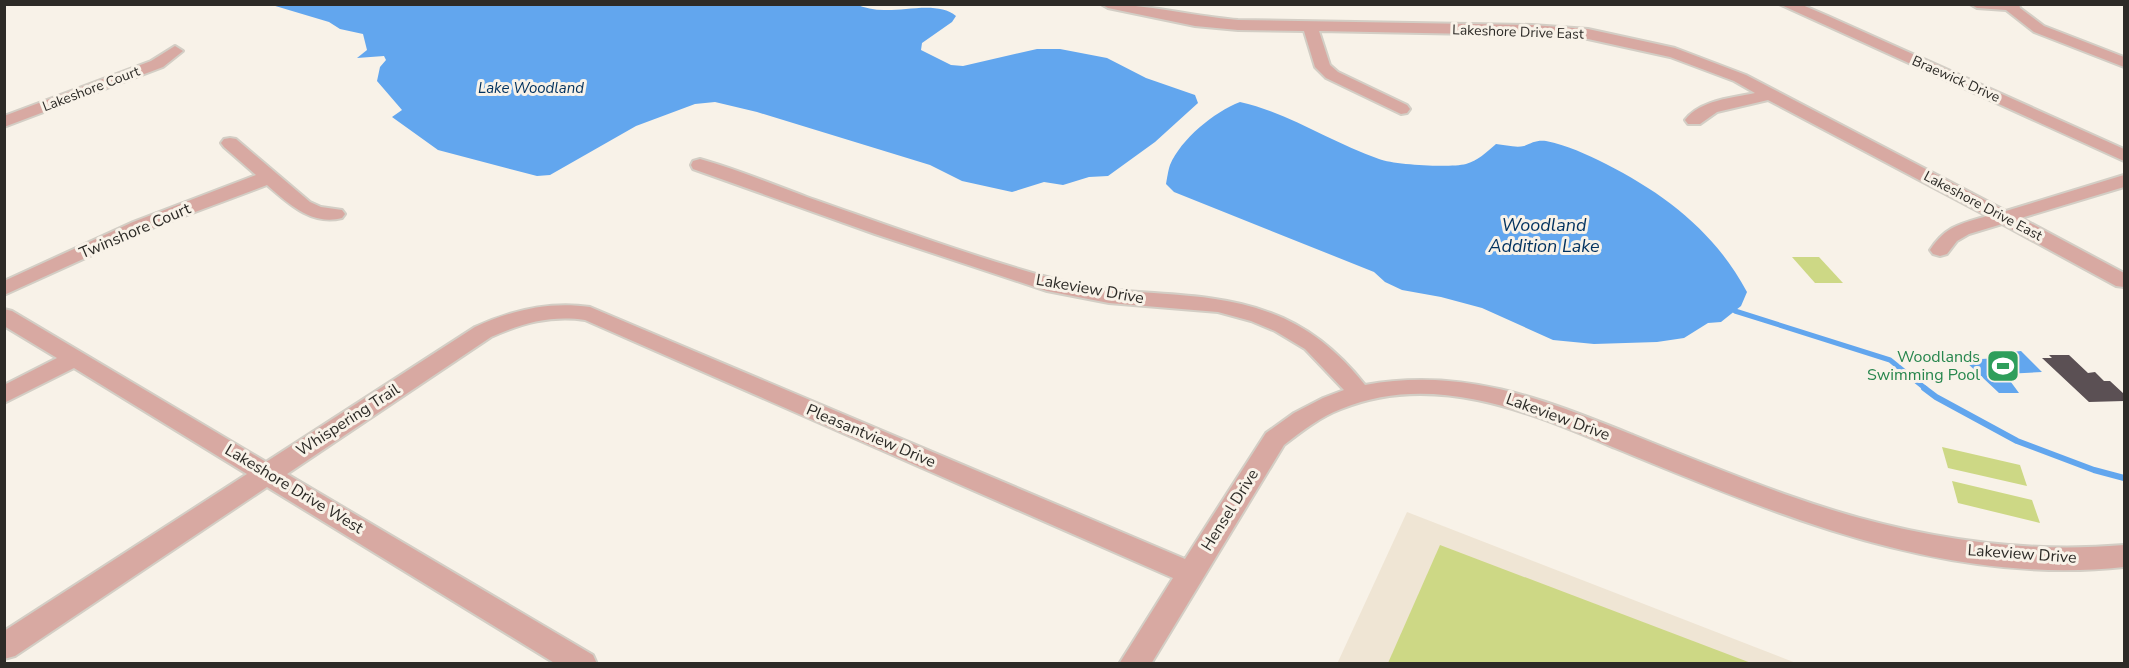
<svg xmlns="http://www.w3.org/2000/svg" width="2129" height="668" viewBox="0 0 2129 668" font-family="'Nunito Sans',sans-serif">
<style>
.built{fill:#efe5d4}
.green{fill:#cdd885}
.water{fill:#62a6ee}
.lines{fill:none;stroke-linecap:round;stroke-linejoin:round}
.stream-far1{stroke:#62a6ee;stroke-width:5}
.stream{stroke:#62a6ee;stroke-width:6}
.building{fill:#5b5054}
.minor-casing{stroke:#d3cec5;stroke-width:4}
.minor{fill:#d8a9a2;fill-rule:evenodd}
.labels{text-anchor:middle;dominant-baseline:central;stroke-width:6;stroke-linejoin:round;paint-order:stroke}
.far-street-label{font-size:14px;fill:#2d2b27;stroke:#f8f2e8}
.far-water-label{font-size:15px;font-style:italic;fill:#00315e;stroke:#f8f2e8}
.street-label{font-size:16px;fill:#2d2b27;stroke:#f8f2e8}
.leisure-label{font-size:16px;fill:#27864d;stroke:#f8f2e8;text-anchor:end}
.water-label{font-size:18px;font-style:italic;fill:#00315e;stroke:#f8f2e8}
</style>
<rect width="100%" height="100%" fill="#f8f2e8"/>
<polygon class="built" points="1407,512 1796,663 1337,664"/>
<g class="green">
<polygon points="1792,257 1819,257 1843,283 1815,283"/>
<polygon points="1942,447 2020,465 2027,486 1948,468"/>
<polygon points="1952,481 2032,500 2040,523 1958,503"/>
<polygon points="1440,545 1751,663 1388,663"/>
</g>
<g class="water">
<path d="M 855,4 C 865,8 874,10 884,10 C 905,11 939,1 956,16 L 952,22 L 922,43 L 921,50 L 951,65 L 963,66 L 1037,49 L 1060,49 L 1107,58 L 1146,78 L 1195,95 L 1198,103 L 1155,142 L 1108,176 L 1089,177 L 1063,185 L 1044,182 L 1012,192 L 962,181 L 930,165 L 757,112 L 715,102 L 695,104 L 636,126 L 550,175 L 537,176 L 438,150 L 392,117 L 402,110 L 377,81 L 380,67 L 386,60 L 384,56 L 357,58 L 367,50 L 363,34 L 340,29 L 329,22 L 272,5 Z"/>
<path d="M 1240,102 C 1289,113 1332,143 1379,159 C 1395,165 1449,168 1466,164 C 1477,161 1487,152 1496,144 C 1505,145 1516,148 1524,146 C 1532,143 1536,140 1546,141 C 1567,145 1586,154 1606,164 C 1665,194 1715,232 1747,292 L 1741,306 L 1721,322 L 1708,323 L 1684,338 L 1657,342 L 1594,344 L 1553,340 L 1482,308 L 1441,297 L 1402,290 L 1385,282 L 1374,272 L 1174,192 L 1166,184 C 1167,179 1168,171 1170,165 C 1181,139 1214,112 1240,102 Z"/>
<polygon points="2021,351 2042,372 2005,374 2019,393 1999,393 1964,360 2016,357 2012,352"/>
</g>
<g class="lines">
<polyline class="stream-far1" points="1735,311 1890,360 1926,389"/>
<polyline class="stream" points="1924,388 1936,397 2017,441 2094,470 2124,478"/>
</g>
<polygon class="building" points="2049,355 2069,355 2088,373 2095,372 2104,381 2110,381 2124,394 2124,401 2089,402 2042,358 2052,358"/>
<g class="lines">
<g class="minor-casing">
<g id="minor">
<path d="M 1101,4 C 1147,4 1192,16 1238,20 L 1532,25 L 1588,29 L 1675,48 L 1746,75 L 2006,211 L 2124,175 L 2124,187 L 2021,218 L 2124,273 L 2124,287 L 2116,286 L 2002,224 L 1969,234 L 1957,241 L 1947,254 L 1940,256 L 1933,254 L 1930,250 C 1946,226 1960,224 1987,216 L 1768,100 L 1717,112 L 1700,124 L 1688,124 L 1685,120 C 1700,100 1732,98 1755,93 L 1734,81 L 1670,57 L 1588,39 L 1532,35 L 1319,31 L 1330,65 L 1338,72 L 1407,105 L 1410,109 L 1407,113 L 1401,114 L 1326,78 L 1315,67 L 1304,31 L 1238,30 L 1195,26 L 1108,8 Z"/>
<polygon points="1779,4 1800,4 1828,16 2124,149 2124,161"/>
<polygon points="1970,4 2019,4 2020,8 2044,26 2124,57 2124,67 2034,32 2006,10 1977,8"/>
<polygon points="175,46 183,51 163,67 4,127 4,116 151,61"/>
<path d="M 230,138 L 236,139 L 310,202 L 321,207 L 342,210 L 345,214 L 342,218 C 311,226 288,203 267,185 L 147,230 L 4,295 L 4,281 L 133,222 L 256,175 L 224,147 L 221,143 L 224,139 Z"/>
<path d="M 700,159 C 736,169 772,184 807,197 C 890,226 973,257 1058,280 C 1127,299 1201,287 1268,312 C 1308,326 1339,352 1365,385 C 1464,367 1543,399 1633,435 C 1685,456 1737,477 1790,496 C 1897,534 2009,555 2124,545 L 2124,567 C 2014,579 1904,556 1800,520 C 1738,499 1676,473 1615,448 C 1529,412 1434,371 1341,409 C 1320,417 1302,431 1284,445 L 1151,664 L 1119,664 L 1173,578 L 585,320 C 551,315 522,323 491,337 L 287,474 L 593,655 L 597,664 L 556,664 L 267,487 L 15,656 L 4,659 L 4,631 L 247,474 L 74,368 L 4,403 L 4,385 L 57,358 L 4,326 L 4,309 L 12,311 L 266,462 L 475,327 C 512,310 549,301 590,307 L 1185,559 L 1266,433 L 1294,413 L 1323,398 L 1344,390 L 1305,349 L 1275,331 L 1251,321 L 1218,312 L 1109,303 L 1047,291 L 875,234 L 693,169 L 691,165 L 693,161 Z"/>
</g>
</g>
<use href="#minor" class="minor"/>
</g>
<defs>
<g id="stadium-square" transform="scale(1.725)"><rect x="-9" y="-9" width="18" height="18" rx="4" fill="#2e9e5b" stroke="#f8f2e8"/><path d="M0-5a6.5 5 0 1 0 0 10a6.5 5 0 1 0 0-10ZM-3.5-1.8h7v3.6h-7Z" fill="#fff"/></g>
</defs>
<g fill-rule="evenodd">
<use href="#stadium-square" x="2003" y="366"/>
</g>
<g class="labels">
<g class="far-street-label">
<text transform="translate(1518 32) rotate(2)">Lakeshore Drive East</text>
<text transform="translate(1956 79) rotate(24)">Braewick Drive</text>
<text transform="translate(91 89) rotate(-21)">Lakeshore Court</text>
<text transform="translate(1983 206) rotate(28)">Lakeshore Drive East</text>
</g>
<g class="far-water-label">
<text x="531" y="88">Lake Woodland</text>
</g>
<g class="street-label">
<text transform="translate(135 231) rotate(-23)">Twinshore Court</text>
<text transform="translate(1090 289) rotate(10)">Lakeview Drive</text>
<text transform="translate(1558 417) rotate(20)">Lakeview Drive</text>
<text transform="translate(348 420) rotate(-33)">Whispering Trail</text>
<text transform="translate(871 436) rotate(23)">Pleasantview Drive</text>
<text transform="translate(294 489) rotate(31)">Lakeshore Drive West</text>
<text transform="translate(1230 510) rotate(-58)">Hensel Drive</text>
<text transform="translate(2022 554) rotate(4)">Lakeview Drive</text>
</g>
<g class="leisure-label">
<text x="1980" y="357">Woodlands<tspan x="1980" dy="18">Swimming Pool</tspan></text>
</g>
<g class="water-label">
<text x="1544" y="225">Woodland<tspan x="1544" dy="21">Addition Lake</tspan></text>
</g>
</g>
<rect width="2129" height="668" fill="none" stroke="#2d2b27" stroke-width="12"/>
</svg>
